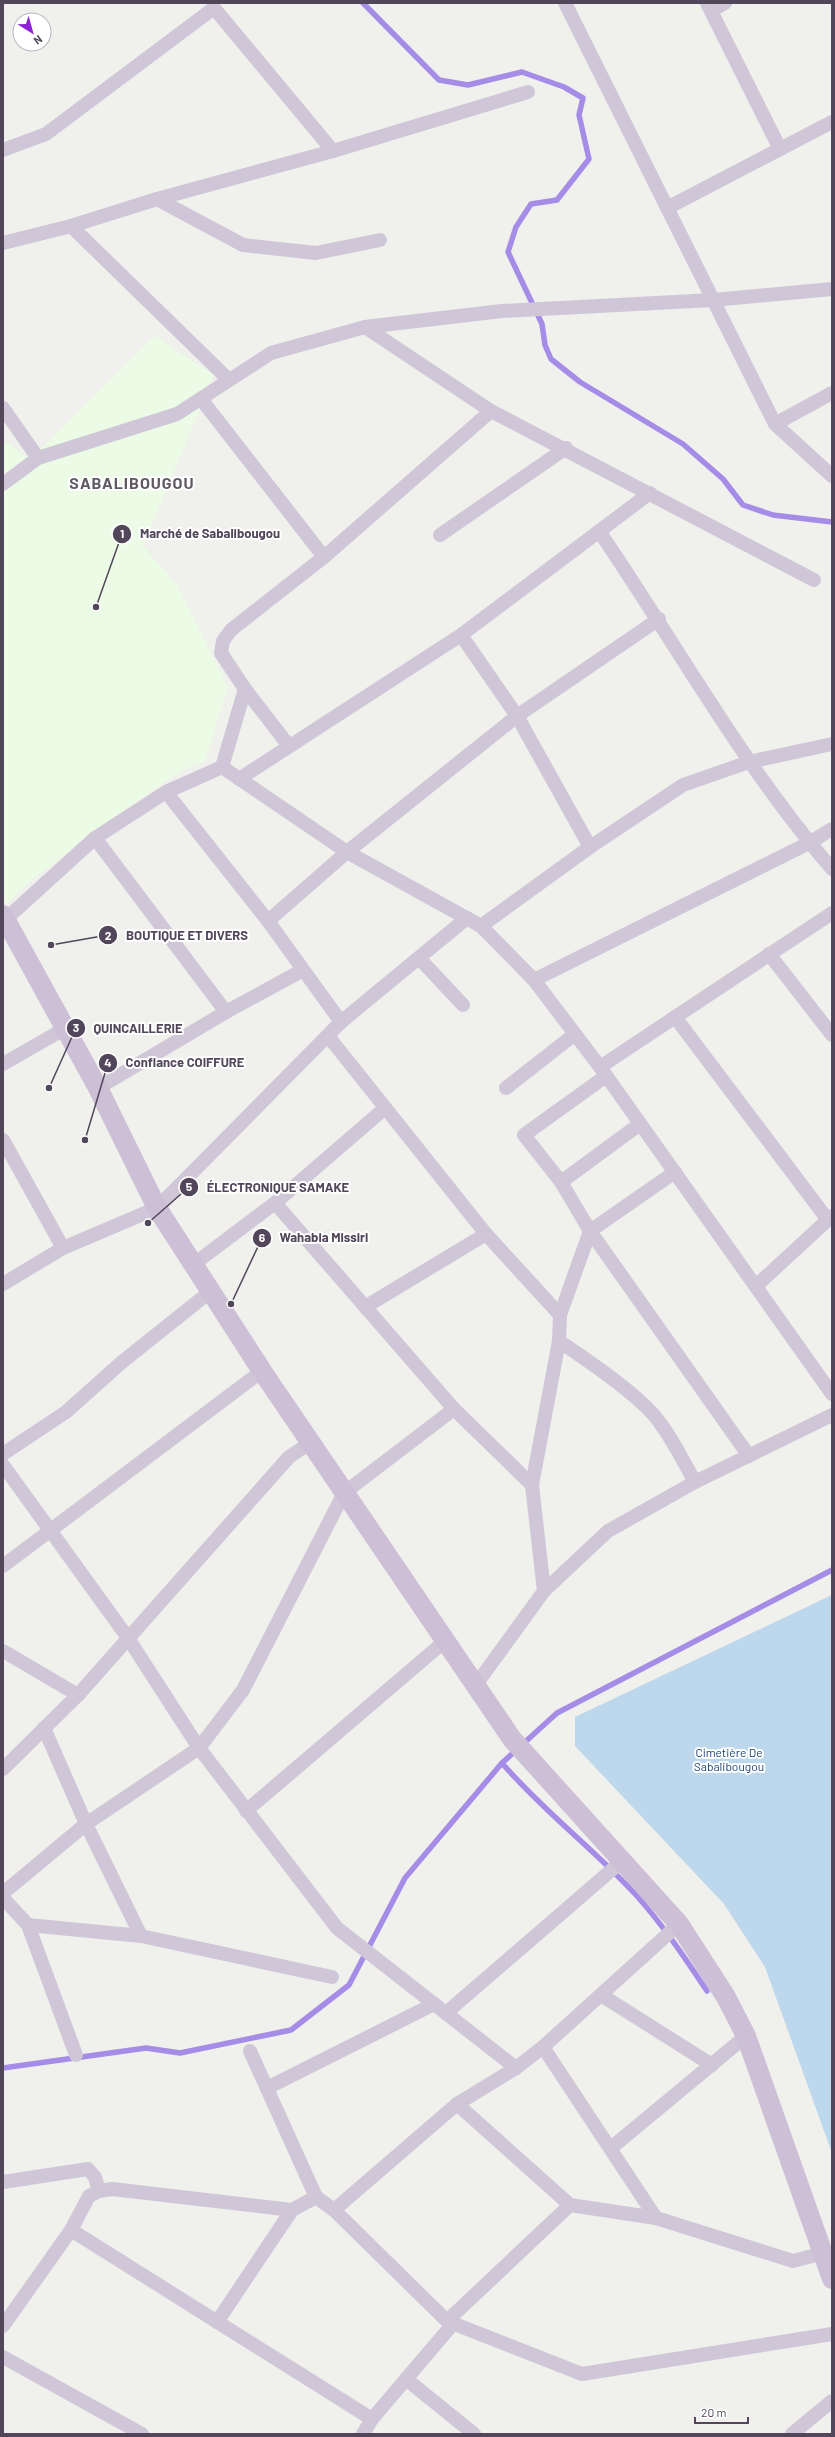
<svg xmlns="http://www.w3.org/2000/svg" width="835" height="2437" viewBox="0 0 835 2437" font-family="Barlow,sans-serif">
<style>
.commercial{fill:#ebfbe6}
.green{fill:#bdd7ec}
.lines{fill:none;stroke-linecap:round;stroke-linejoin:round}
.stream{stroke:#a48ce7;stroke-width:5.5}
.street{stroke:#cfc7d7;stroke-width:14}
.secondary{stroke:#cdc0d6;stroke-width:20}
.labels{text-anchor:middle;dominant-baseline:central;stroke-width:4;stroke-linejoin:round;paint-order:stroke}
.park-label{font-size:12px;fill:#1b4477;stroke:#fff}
.district-label{font-size:16px;font-weight:bold;letter-spacing:1px;fill:#5f5a62;stroke:#fff}
.leader{fill:none;stroke:#51465a;stroke-width:1.5}
.callout-dot{fill:#51465a;stroke:#fff;stroke-width:1.5}
.mark-label{font-size:12px;text-anchor:middle;font-weight:bold;fill:#fff}
.callout-label{font-size:13px;text-anchor:middle;font-weight:bold;fill:#51465a;stroke:#fff;stroke-width:4;stroke-linejoin:round;paint-order:stroke}
</style>
<rect width="100%" height="100%" fill="#f0f0ed"/>
<polygon class="commercial" points="154,336 214,375 143,546 176,583 228,688 205,761 181,771 107,822 33,879 6,905 3,899 3,440 30,459"/>
<polygon class="green" points="832,1595 832,2153 765,1967 724,1904 575,1746 575,1717"/>
<g class="lines">
<g class="stream">
<polyline points="363,3 439,80 468,85 522,72 564,87 583,98 579,115 589,159 557,200 531,204 516,227 508,252 542,324 545,345 551,359 580,382 683,444 723,479 743,505 773,515 832,522"/>
<path d="M 502,1763 C 543,1811 594,1849 636,1895 C 663,1925 685,1958 707,1991"/>
<polyline points="3,2068 146,2048 180,2053 291,2030 349,1985 405,1878 502,1763 557,1713 832,1570"/>
</g>
<g class="street">
<polyline points="565,3 775,424 832,476"/>
<polyline points="707,3 780,149"/>
<polyline points="711,11 725,3"/>
<polyline points="3,150 46,134 214,8 333,151"/>
<polyline points="157,199 243,245 316,253 380,240"/>
<polyline points="667,208 832,122"/>
<polyline points="71,226 228,379"/>
<polyline points="3,243 71,226 157,199 333,151 528,92"/>
<polyline points="365,327 491,411"/>
<polyline points="201,399 324,557"/>
<polyline points="3,408 38,458"/>
<polyline points="775,424 832,393"/>
<polyline points="3,484 38,458 177,414 271,353 365,327 502,311 713,300 832,289"/>
<path d="M 599,531 C 676,644 743,766 832,869"/>
<polyline points="440,535 566,448"/>
<polyline points="461,635 517,716 659,619"/>
<polyline points="289,746 245,689 221,653 223,641 231,630 324,557 491,411 814,580"/>
<polyline points="222,767 347,852 481,926 534,980 600,1067 832,1394"/>
<polyline points="239,779 461,635 650,493"/>
<polyline points="166,792 268,921 341,1022"/>
<polyline points="95,838 226,1012"/>
<polyline points="6,919 95,838 166,792 222,767 245,689"/>
<polyline points="268,921 347,852 517,716 590,847"/>
<polyline points="481,926 590,847 683,785 749,762 832,744"/>
<polyline points="769,954 832,1035"/>
<polyline points="419,958 463,1005"/>
<polyline points="534,980 809,843 832,829"/>
<polyline points="675,1017 828,1220"/>
<polyline points="328,1036 486,1234 560,1315"/>
<polyline points="3,1064 64,1029"/>
<polyline points="600,1067 832,913"/>
<polyline points="606,1076 524,1135 561,1182 590,1231 749,1456"/>
<polyline points="98,1088 226,1012 303,970"/>
<polyline points="506,1088 575,1034"/>
<polyline points="3,1140 63,1248"/>
<polyline points="561,1182 640,1124"/>
<polyline points="275,1203 454,1409 532,1485"/>
<polyline points="194,1264 275,1203 384,1109"/>
<polyline points="3,1284 63,1248 157,1208 341,1022 467,918"/>
<polyline points="756,1286 832,1216"/>
<polyline points="365,1307 486,1234"/>
<path d="M 559,1341 C 588,1361 629,1388 653,1414 C 670,1434 682,1459 695,1482"/>
<polyline points="3,1454 66,1412 122,1362 211,1291"/>
<polyline points="3,1465 128,1638 199,1748 337,1928 516,2068"/>
<polyline points="3,1566 262,1371"/>
<polyline points="544,1591 608,1531 695,1482 832,1415"/>
<polyline points="3,1651 78,1695"/>
<polyline points="475,1686 544,1591 532,1485 559,1341 560,1315 590,1231 675,1172"/>
<polyline points="44,1728 86,1824 141,1936"/>
<polyline points="3,1769 78,1695 289,1457 310,1443"/>
<polyline points="246,1811 445,1641"/>
<polyline points="3,1893 86,1824 199,1748 243,1690 344,1493 454,1409"/>
<polyline points="3,1898 28,1925 76,2055"/>
<polyline points="28,1925 141,1936 332,1977"/>
<polyline points="601,1995 712,2065"/>
<polyline points="446,2013 622,1861"/>
<polyline points="543,2047 656,2218"/>
<polyline points="250,2051 316,2197"/>
<polyline points="267,2088 434,2004"/>
<polyline points="457,2104 570,2205 656,2218 793,2261 823,2253"/>
<polyline points="611,2148 746,2036"/>
<polyline points="3,2182 88,2169 95,2177 99,2191"/>
<polyline points="334,2210 457,2104 516,2068 543,2047 679,1924"/>
<polyline points="71,2230 372,2419"/>
<polyline points="447,2321 570,2205"/>
<polyline points="217,2322 292,2210"/>
<polyline points="3,2326 71,2230 89,2196 99,2191 112,2189 292,2210 316,2197 334,2210 447,2321 582,2374 832,2334"/>
<polyline points="3,2357 142,2434"/>
<polyline points="406,2379 474,2434"/>
<polyline points="363,2434 372,2419 452,2325"/>
<polyline points="792,2434 832,2401"/>
</g>
<polyline class="secondary" points="3,915 98,1088 157,1208 262,1371 512,1739 679,1924 726,1997 746,2036 832,2279"/>
</g>
<g class="labels">
<g class="park-label">
<text x="729" y="1752">Cimetière De<tspan x="729" dy="14">Sabalibougou</tspan></text>
</g>
<g class="district-label">
<text x="132" y="482">SABALIBOUGOU</text>
</g>
</g>
<path class="leader" d="M96 607L122 534M51 945L108 935M49 1088L76 1028M85 1140L108 1063M148 1223L189 1187M231 1304L262 1238"/>
<g class="callout-dot">
<circle cx="96" cy="607" r="4"/>
<circle cx="51" cy="945" r="4"/>
<circle cx="49" cy="1088" r="4"/>
<circle cx="85" cy="1140" r="4"/>
<circle cx="148" cy="1223" r="4"/>
<circle cx="231" cy="1304" r="4"/>
<circle cx="122" cy="534" r="10"/>
<circle cx="108" cy="935" r="10"/>
<circle cx="76" cy="1028" r="10"/>
<circle cx="108" cy="1063" r="10"/>
<circle cx="189" cy="1187" r="10"/>
<circle cx="262" cy="1238" r="10"/>
</g>
<g class="mark-label">
<text x="122" y="538">1</text>
<text x="108" y="940">2</text>
<text x="76" y="1032">3</text>
<text x="108" y="1067">4</text>
<text x="189" y="1191">5</text>
<text x="262" y="1242">6</text>
</g>
<g class="callout-label">
<text x="210" y="538">Marché de Sabalibougou</text>
<text x="187" y="940">BOUTIQUE ET DIVERS</text>
<text x="138" y="1033">QUINCAILLERIE</text>
<text x="185" y="1067">Confiance COIFFURE</text>
<text x="278" y="1192">ÉLECTRONIQUE SAMAKE</text>
<text x="324" y="1242">Wahabia Missiri</text>
</g>
<rect width="835" height="2437" fill="none" stroke="#51465a" stroke-width="8"/>
<g transform="translate(32 32) rotate(143)"><circle r="19" fill="#ffffff" stroke="#b9b5bd"/>
<path d="M0-3L7 15L0 10L-7 15Z" fill="#9121d6"/>
<text y="-6" font-size="11" font-weight="bold" text-anchor="middle" fill="#51465a">N</text>
</g>
<path d="M695 2417v6h53v-6" fill="none" stroke="#51465a" stroke-width="2"/>
<text x="701" y="2417" font-size="12" fill="#51465a" stroke="#ffffff" stroke-width="3" paint-order="stroke">20 m</text>
</svg>
